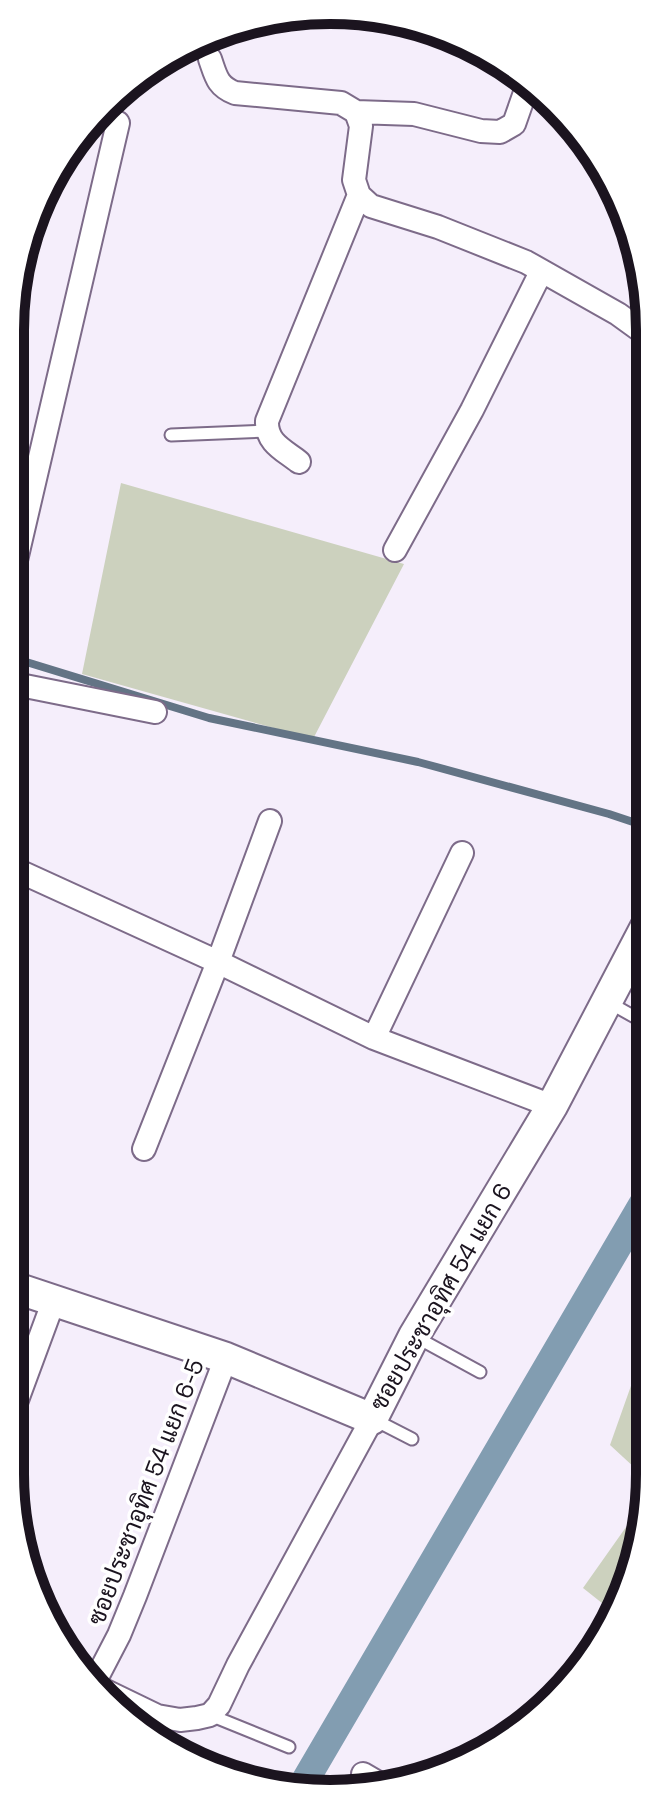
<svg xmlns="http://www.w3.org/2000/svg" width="660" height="1804" viewBox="0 0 660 1804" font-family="'Space Grotesk',Sarabun,sans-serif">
	<rect width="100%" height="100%" fill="#f5eefb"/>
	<!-- green -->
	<path fill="#ccd1be" d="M10,444L35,448L10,559Z
		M121,483L404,564L313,739L82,674Z
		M649,1335L650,1474L649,1481L610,1445Z
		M631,1520L643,1529L639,1557L612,1611L583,1588Z"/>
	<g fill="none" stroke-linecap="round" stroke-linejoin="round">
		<!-- stream -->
		<path stroke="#637485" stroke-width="8" d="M267,20L301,14
			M10,657L209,718L418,762L609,814L648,827"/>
		<!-- canal -->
		<path stroke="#829db1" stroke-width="28" d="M299,1791L649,1193"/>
		<defs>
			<path id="lane" d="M171,435L266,431
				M608,1002L649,1025
				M414,1336L480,1372
				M373,1419L412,1439
				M210,1715L289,1747"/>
			<path id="street" d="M210,59C216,76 217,86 235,93L341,103L356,112L361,126L354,180L359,195L371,206L438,227L526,262L618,314L647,335
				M356,112L414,114L481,131L500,132L514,124L528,84
				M299,462C284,450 266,443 267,421L359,195
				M395,550L472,410L541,272
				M10,586L118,123
				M10,683L155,712
				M10,867L218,962L374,1038L552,1106
				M374,1038L462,853
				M144,1149L218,962L270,821
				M10,1419L54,1300
				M93,1685L157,1716L180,1720L197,1718L210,1715L219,1705L238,1665L372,1419
				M92,1687L119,1635L135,1596L226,1358
				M363,1774L387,1788"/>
			<path id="secondary" d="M10,1286L226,1358L372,1419L414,1336L552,1106L649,921"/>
		</defs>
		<!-- lane casing -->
		<use href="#lane" stroke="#7d6b89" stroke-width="15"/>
		<!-- street casing -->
		<use href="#street" stroke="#7d6b89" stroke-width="26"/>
		<!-- secondary casing -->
		<use href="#secondary" stroke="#7d6b89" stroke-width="34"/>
		<!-- lane -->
		<use href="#lane" stroke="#fff" stroke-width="11"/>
		<!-- street -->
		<use href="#street" stroke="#fff" stroke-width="22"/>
		<!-- secondary -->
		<use href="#secondary" stroke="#fff" stroke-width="30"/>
	</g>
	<g text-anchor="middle" stroke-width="7" stroke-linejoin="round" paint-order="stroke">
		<!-- street labels -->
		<g font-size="24" fill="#1b141f" stroke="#fff">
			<text transform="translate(441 1297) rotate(-60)" y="8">ซอยประชาอุทิศ 54 แยก 6</text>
			<text transform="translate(146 1492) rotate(-69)" y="8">ซอยประชาอุทิศ 54 แยก 6-5</text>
		</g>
	</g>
	<!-- crop -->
	<path d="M0 0H660V1804H0ZM330 24H330A306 306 0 0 1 636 330V1474A306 306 0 0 1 330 1780H330A306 306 0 0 1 24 1474V330A306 306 0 0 1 330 24Z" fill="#fff" fill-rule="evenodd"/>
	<path fill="none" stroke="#1b141f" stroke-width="10" d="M330 24H330A306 306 0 0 1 636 330V1474A306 306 0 0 1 330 1780H330A306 306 0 0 1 24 1474V330A306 306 0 0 1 330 24Z"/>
</svg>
